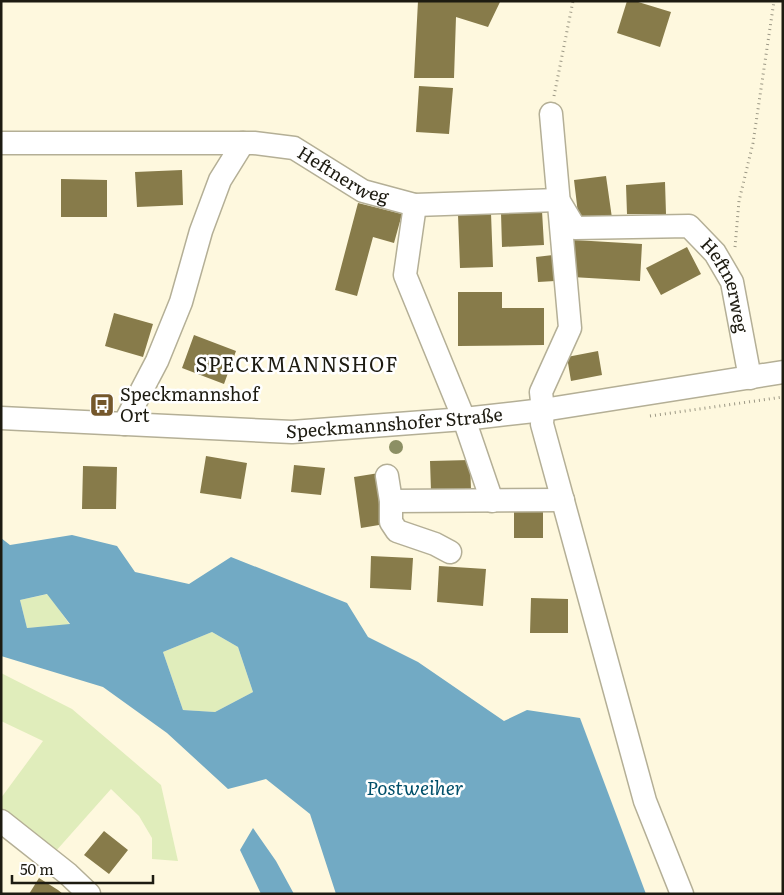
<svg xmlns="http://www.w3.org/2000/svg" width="784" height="895" viewBox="0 0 784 895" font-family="Literata,serif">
	<rect width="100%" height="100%" fill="#fef8de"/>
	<!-- green -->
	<path fill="#e0edbb" d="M48,594L70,625L27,628L20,600Z
		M212,632L238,647L253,692L215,712L183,710L163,652Z
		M1,673L72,709L161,785L178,861L152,859V838L139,816L111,789L55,852L1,811V798L43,741L1,721Z"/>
	<!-- water -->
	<path fill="#72aac4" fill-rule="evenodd" d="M72,535L117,546L135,572L189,584L231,557L347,603L368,637L418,662L504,721L527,710L580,718L646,894H336L310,814L266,779L228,789L167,733L103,687L1,656V538L10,545ZM47,594L70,624L27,628L20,600ZM212,632L238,647L253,692L215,712L183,710L163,652Z
		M253,828L276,861L294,894H261L240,850Z"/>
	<!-- building -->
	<path fill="#877b4a" d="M418,1L500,2L488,27L456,17L454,78H414Z
		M627,1H635L671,12L660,47L617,33Z
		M419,86L453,88L449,134L416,132Z
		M182,170L183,205L137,207L135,172Z
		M606,176L612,218L579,222L574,180Z
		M61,179L107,180V217H61Z
		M665,182L666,214H627L626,185Z
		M358,203L402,214L394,243L373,237L357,296L335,290Z
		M542,211L544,245L502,247L501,213Z
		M491,213L493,267L460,268L458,215Z
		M574,240L642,244L640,281L572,277Z
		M687,247L701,274L661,295L646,268Z
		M553,255L555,281L538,282L536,257Z
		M458,292H502V308H544V345L458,346Z
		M114,313L153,324L143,357L105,346Z
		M194,335L236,351L224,384L182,368Z
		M598,351L602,375L571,381L567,357Z
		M206,456L247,463L241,499L200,493Z
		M470,460L471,490L431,491L430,461Z
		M294,465L325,468L321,495L291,492Z
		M83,466L117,467L116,509H82Z
		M379,473L385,524L361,528L354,477Z
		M514,511H543V538H514Z
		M371,556L413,558L411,590L370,588Z
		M439,566L486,569L483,606L437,602Z
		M531,598L568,599V633H530Z
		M104,831L128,850L109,874L84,855Z
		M39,878L58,890L63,894H29Z"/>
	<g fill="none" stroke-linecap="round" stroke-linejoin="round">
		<defs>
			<g id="minor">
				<path d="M551,114L570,328L541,392L543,410L542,424L645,801L682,894"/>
				<path id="s1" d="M1,143H254L294,148L363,191L415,205L558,200"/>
				<path id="s2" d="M560,203L575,228L689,226L715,253L732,282L750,378"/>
				<path d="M415,205L405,275L464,419L492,501"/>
				<path id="s3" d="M1,418L292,432L464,419L543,410L783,372"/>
				<path d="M124,424L157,361L181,302L201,231L220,180L243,143"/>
				<path d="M387,476L391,501V522L397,531L435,544L450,552"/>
				<path d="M391,501L563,500"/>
				<path d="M1,821L68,874L89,894"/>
			</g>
		</defs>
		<!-- minor casing -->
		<use href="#minor" stroke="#b4af96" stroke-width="25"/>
		<!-- path -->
		<path stroke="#9c9885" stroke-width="3" stroke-dasharray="1 4" stroke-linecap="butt" d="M554,96L573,1
			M735,247L739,201L753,143L774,1
			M650,416L783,397"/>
		<!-- minor -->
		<use href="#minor" stroke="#fff" stroke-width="22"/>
	</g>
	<!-- trees -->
	<circle fill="#8c8f64" cx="396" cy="447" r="7"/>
	<!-- icons -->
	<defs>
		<symbol id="bus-square" viewBox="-11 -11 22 22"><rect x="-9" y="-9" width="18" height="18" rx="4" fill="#74572b" stroke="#fff"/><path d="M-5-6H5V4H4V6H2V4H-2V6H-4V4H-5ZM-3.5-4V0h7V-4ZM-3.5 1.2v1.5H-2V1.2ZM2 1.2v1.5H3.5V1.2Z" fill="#fff"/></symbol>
	</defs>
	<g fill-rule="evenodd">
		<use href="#bus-square" x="88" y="391" width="28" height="28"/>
	</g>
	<g text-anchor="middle" stroke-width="5" stroke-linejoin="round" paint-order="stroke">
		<!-- street labels -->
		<g font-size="18" fill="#1d1b11" stroke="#fff">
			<text dy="6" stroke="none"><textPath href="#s1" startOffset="350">Heftnerweg</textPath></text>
			<text dy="6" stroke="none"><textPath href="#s2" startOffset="215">Heftnerweg</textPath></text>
			<text dy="6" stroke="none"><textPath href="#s3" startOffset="394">Speckmannshofer Straße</textPath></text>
		</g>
		<!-- poi labels -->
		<g font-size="18" fill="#1d1b11" stroke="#fff" text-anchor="start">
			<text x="120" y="401">Speckmannshof<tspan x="120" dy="21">Ort</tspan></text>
		</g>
		<!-- water labels -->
		<g font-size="19" font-style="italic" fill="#004f6a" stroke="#fff">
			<text x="415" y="795">Postweiher</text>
		</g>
		<!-- quarter labels -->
		<g font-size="20" letter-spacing="1" fill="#1d1b11" stroke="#fff">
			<text x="297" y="372">SPECKMANNSHOF</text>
		</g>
	</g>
	<!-- border -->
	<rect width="784" height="895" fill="none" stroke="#1d1b11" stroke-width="5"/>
	<!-- scale -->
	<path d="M12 875v8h141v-8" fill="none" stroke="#1d1b11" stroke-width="2.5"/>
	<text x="20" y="875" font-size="15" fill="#1d1b11" stroke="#ffffff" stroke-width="4" paint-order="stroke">50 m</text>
</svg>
